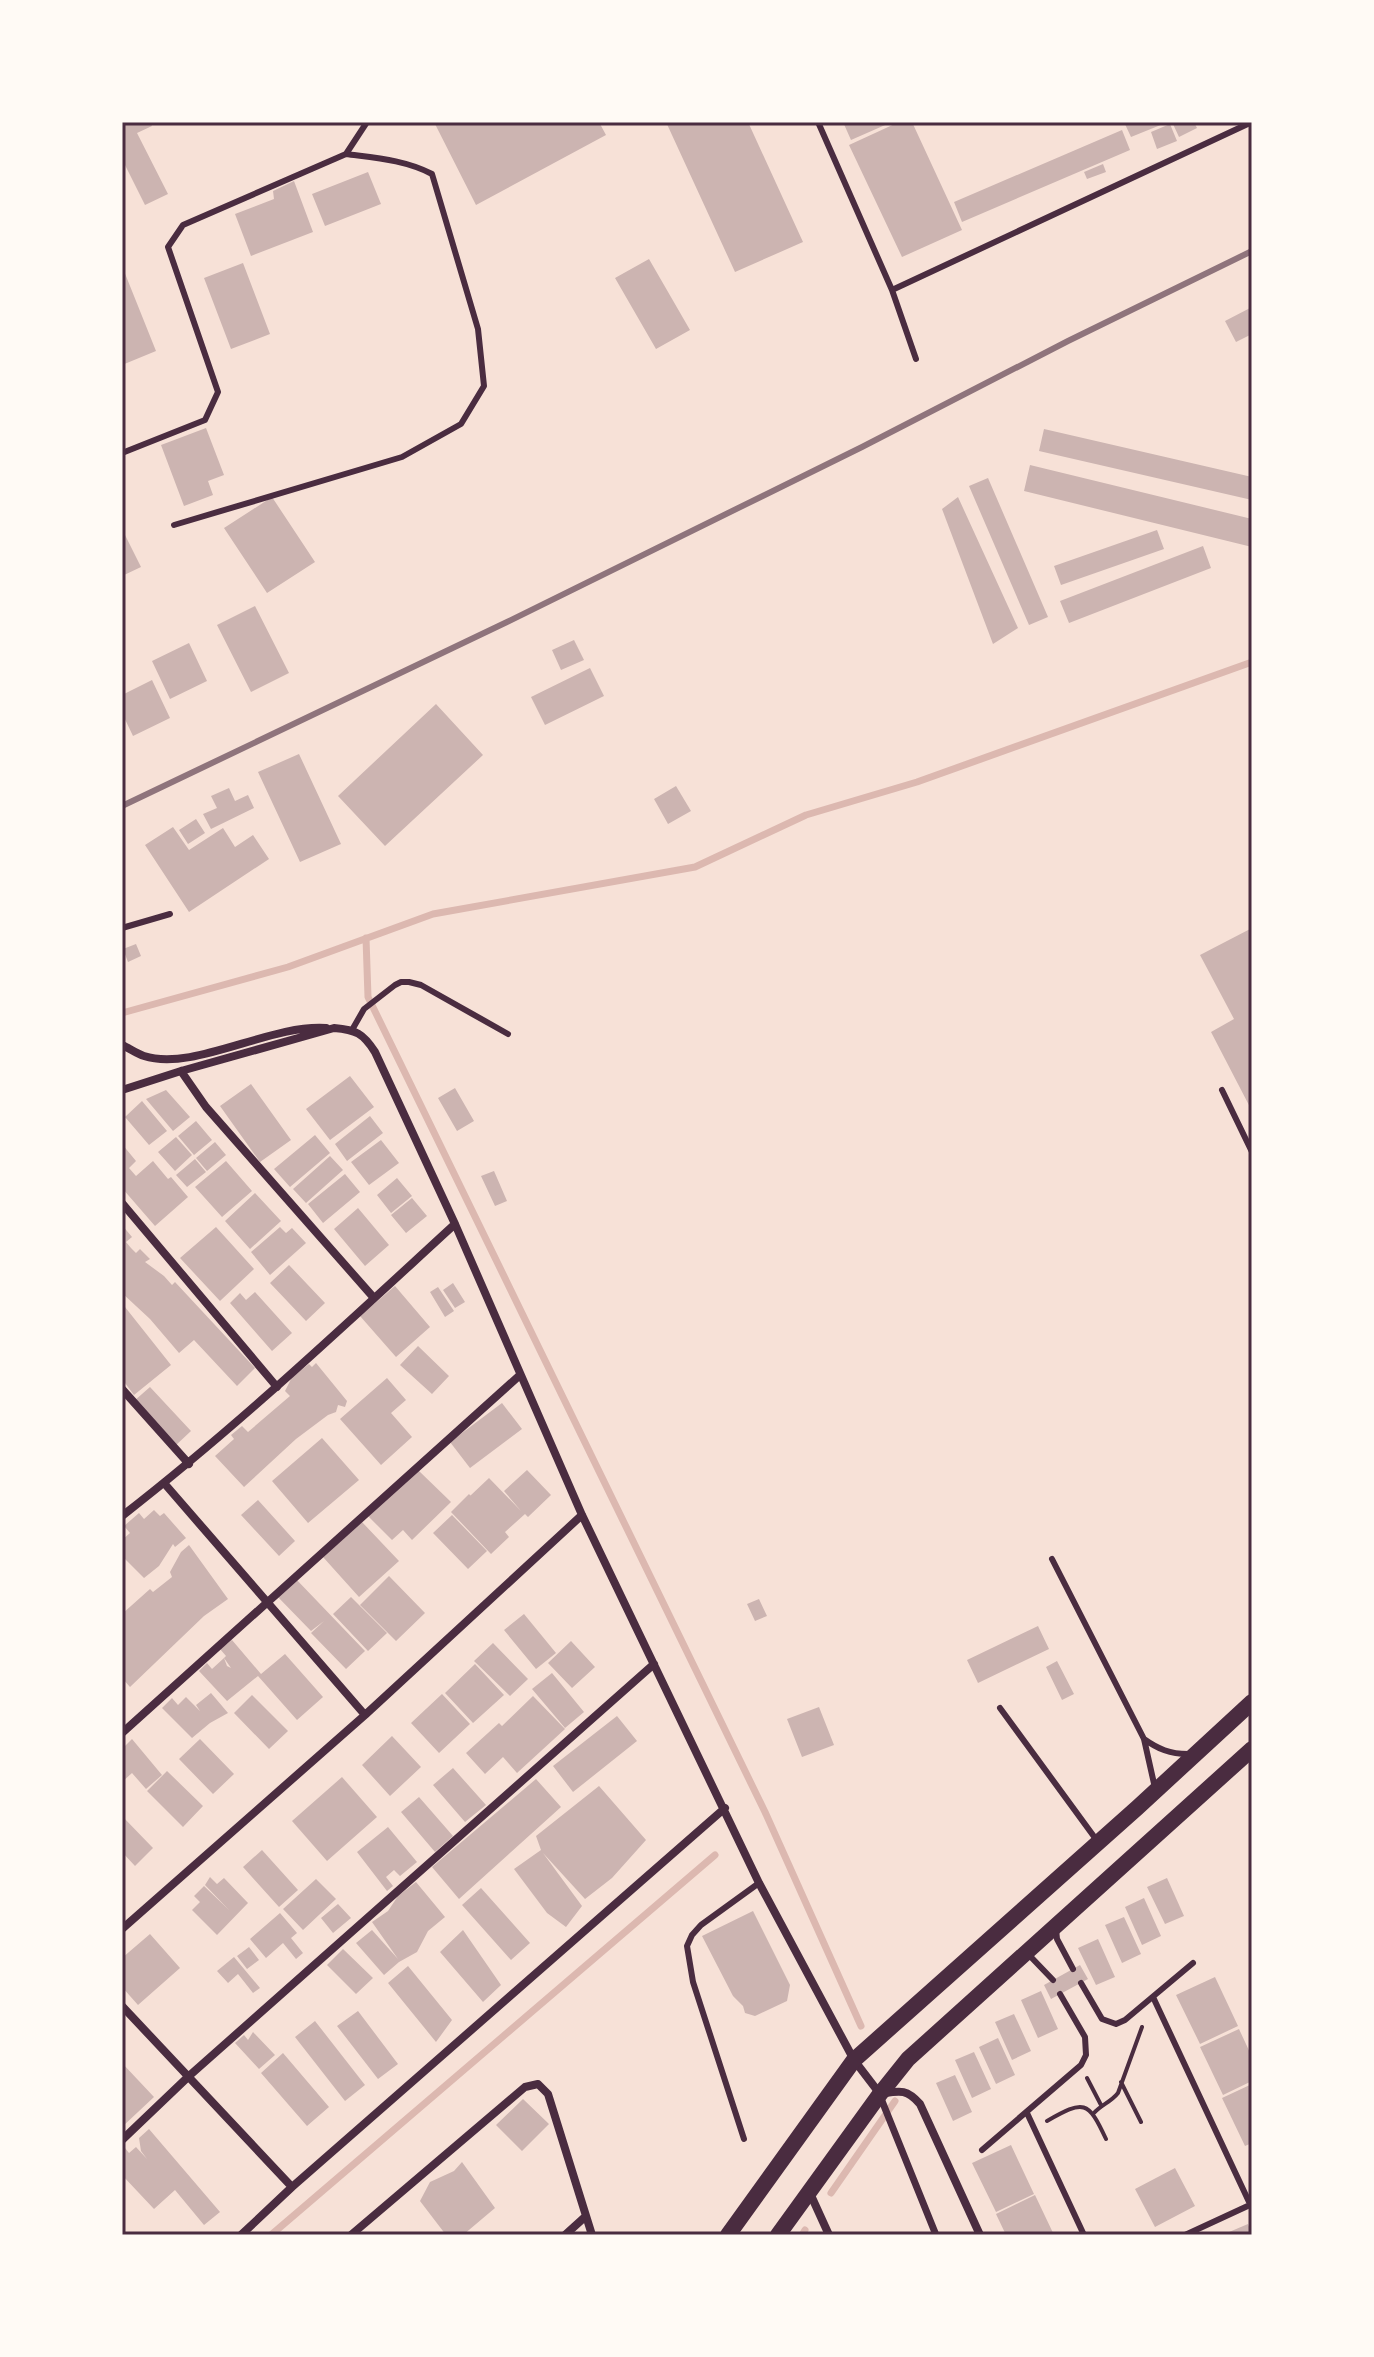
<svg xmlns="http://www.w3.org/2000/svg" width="1374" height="2357" viewBox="0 0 1374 2357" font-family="Raleway,sans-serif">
	<rect width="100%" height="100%" fill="#f7e1d7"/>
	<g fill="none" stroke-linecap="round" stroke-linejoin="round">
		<!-- stream -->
		<path stroke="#dcb8b0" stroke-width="7" d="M366,938L368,997L765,1812L861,2026
			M122,1013L288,967L433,914L695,867L806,815L917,782L1252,662
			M831,2193L895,2101
			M271,2235L715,1855
			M802,2235L805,2230"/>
	</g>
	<!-- building -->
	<path fill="#ccb4b1" d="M122,122H150L152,126L137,133L168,194L145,205L122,159Z
		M434,122H599L606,135L476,205Z
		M666,122H748L803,242L735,272Z
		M843,122H892L851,140Z
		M899,122H912L962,230L902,257L849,145Z
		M1124,122H1168L1131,137Z
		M1178,122H1194L1197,128L1179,137L1173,124Z
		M1170,124L1177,141L1157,149L1151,132Z
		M1122,130L1130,150L962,222L954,202Z
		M1103,164L1106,172L1087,179L1084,172Z
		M368,172L381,204L325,226L312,194Z
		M294,181L313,232L251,256L235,214L274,199L273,191Z
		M649,259L690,330L656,349L615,278Z
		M243,263L270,334L231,349L204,278Z
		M122,266L156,351L122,365Z
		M1252,307V334L1236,342L1225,321Z
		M206,428L224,475L208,481L213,495L184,506L161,445Z
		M1044,429L1252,477V500L1039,451Z
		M1030,465L1252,519V547L1024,491Z
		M988,478L1048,617L1029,625L969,486Z
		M272,497L315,562L267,593L224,528Z
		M958,497L1018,628L993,644L942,509Z
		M122,529L141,567L122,576Z
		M1157,530L1164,549L1061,585L1054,566Z
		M1203,546L1211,568L1069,623L1060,601Z
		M255,606L289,673L251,692L217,625Z
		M574,640L584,660L561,670L552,650Z
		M189,643L207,681L170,699L152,661Z
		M590,668L604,696L545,725L531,697Z
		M152,680L170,718L133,736L122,713V695Z
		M436,704L483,755L385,846L338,796Z
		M299,754L341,844L300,862L258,772Z
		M676,786L691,811L668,824L654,799Z
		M229,788L235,801L248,795L254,808L211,829L203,814L217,808L211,796Z
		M196,819L205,833L188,844L179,830Z
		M173,827L189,850L223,828L235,847L253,835L269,859L189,912L145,845Z
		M1252,928V1111L1211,1032L1234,1019L1200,955Z
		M136,944L141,956L128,962L123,949Z
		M350,1076L374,1107L330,1140L306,1109Z
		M251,1084L291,1140L260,1162L220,1106Z
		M455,1088L474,1121L457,1131L438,1098Z
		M166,1090L190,1117L173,1131L146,1099Z
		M142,1101L167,1131L149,1145L125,1117Z
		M370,1116L383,1133L347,1161L335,1144Z
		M196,1121L212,1140L194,1155L178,1136Z
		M315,1135L330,1153L290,1187L274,1169Z
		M176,1137L192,1155L175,1171L158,1152Z
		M381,1140L399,1163L369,1185L351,1162Z
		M215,1142L226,1155L207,1171L196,1158Z
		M122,1144L136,1161L129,1168L136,1176L153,1161L168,1179L171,1177L188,1197L155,1226L122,1188Z
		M330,1156L343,1170L306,1203L293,1189Z
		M195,1159L206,1172L187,1187L176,1175Z
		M226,1161L252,1191L222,1217L195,1187Z
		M494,1171L507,1201L495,1206L481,1176Z
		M345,1174L360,1192L323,1223L308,1204Z
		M397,1178L412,1196L391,1213L377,1195Z
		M255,1193L281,1221L250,1249L225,1221Z
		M412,1198L427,1216L406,1233L391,1215Z
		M358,1208L389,1245L365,1266L334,1229Z
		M122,1225L132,1237L126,1242L131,1248L136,1253L140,1249L150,1259L145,1262L164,1276L172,1285L175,1282L255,1368L237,1386L194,1340L179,1353L150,1319L122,1293Z
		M216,1227L254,1269L220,1301L180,1258Z
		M280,1227L286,1233L292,1228L306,1243L270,1275L251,1252Z
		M289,1265L325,1303L306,1321L270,1283Z
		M453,1283L465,1302L455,1308L443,1290Z
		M395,1286L430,1327L396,1357L360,1316Z
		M438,1287L454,1311L445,1317L430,1292Z
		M255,1292L292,1333L272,1351L230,1303L240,1293L246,1300Z
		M125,1307L171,1365L134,1395L122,1379V1310Z
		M418,1346L449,1376L432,1394L400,1365Z
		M316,1363L347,1401L345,1407L338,1405L336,1412L328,1415L296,1439L244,1487L215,1456L234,1439L231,1435L242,1426L248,1432L290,1396L285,1391L292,1377L309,1364L312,1367Z
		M387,1378L406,1400L391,1413L412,1437L381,1465L340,1419Z
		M150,1387L191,1431L175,1446L134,1401Z
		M502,1403L522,1429L470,1468L450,1442Z
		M322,1438L359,1480L308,1523L272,1481Z
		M418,1470L451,1502L412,1540L403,1530L392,1540L367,1515Z
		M527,1470L551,1495L528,1517L525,1514L505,1532L509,1537L491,1554L451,1512L469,1494L481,1508L470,1496L489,1478L521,1511L504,1491Z
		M258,1500L295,1541L279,1556L241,1515Z
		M154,1510L160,1516L164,1513L186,1538L175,1547L173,1544L159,1566L144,1578L122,1556V1540L130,1533L124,1526L139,1513L144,1519Z
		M452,1515L487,1551L468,1569L433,1533Z
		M362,1522L399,1561L359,1597L323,1557Z
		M189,1545L228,1599L204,1616L130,1687L122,1678V1628L125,1624L122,1622V1614L150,1589L153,1592L172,1577L170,1572L181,1552Z
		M389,1576L425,1613L396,1641L360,1605Z
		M294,1577L365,1651L346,1669L311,1633L324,1621L311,1631L276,1595Z
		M351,1597L387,1633L368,1651L333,1614Z
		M759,1599L767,1616L755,1621L747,1604Z
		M524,1614L556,1653L536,1669L504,1630Z
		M1038,1626L1049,1649L978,1683L967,1660Z
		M232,1640L261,1674L285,1654L323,1697L297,1720L258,1676L227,1701L199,1671L207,1663L212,1669L224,1658L227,1666L231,1668L224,1658L226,1656L220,1649Z
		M571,1641L595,1667L572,1688L548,1663Z
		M493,1643L528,1679L510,1696L474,1661Z
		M1057,1661L1074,1694L1062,1700L1046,1667Z
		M475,1664L504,1695L473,1723L445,1693Z
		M552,1673L584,1712L565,1728L532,1689Z
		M211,1693L228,1713L210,1723L192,1738L162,1708L172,1698L178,1705L186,1697L200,1711L196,1705Z
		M442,1694L470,1724L439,1753L411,1723Z
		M252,1695L288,1731L269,1749L234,1713Z
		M533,1696L565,1729L517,1773L503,1757L485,1774L466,1753L499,1723L502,1726Z
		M819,1707L834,1745L802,1757L787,1719Z
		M617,1716L637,1741L573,1792L553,1766Z
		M392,1736L421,1767L390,1796L362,1765Z
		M132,1739L162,1775L146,1789L132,1773L122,1782V1752L124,1747Z
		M200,1739L234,1774L213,1794L179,1759Z
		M453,1768L486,1805L465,1822L433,1785Z
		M167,1771L203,1806L183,1827L147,1791Z
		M342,1777L377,1817L327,1861L292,1821Z
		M536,1779L561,1807L459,1899L432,1867Z
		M599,1786L646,1840L612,1878L585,1899L543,1853L582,1906L566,1927L547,1913L514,1869L541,1850L536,1836Z
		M419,1797L453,1836L435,1852L401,1812Z
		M122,1816L153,1848L135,1866L122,1852Z
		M388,1827L417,1862L400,1876L394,1870L386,1877L393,1886L387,1891L357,1852Z
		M262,1850L298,1890L279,1907L243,1867Z
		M210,1877L217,1884L224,1878L248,1903L217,1935L192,1910L200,1902L194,1896L204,1886L229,1910L205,1885Z
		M1167,1878L1184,1916L1165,1924L1147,1887Z
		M316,1879L336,1899L303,1930L283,1909Z
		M416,1882L445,1917L428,1931L417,1952L399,1962L384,1975L356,1943L372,1930L398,1959L372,1922L388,1911L398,1896Z
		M481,1888L530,1943L511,1960L462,1905Z
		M1144,1898L1161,1936L1142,1945L1125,1907Z
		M338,1904L351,1918L333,1933L321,1918Z
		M753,1911L790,1985L787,2001L755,2016L745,2013L743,2006L733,1996L702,1936Z
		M280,1913L297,1933L291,1938L303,1953L296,1959L283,1943L266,1958L250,1939Z
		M1124,1917L1141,1954L1122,1963L1105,1925Z
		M463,1930L501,1985L483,2002L440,1952Z
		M150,1934L180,1968L138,2005L122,1987V1958Z
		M1098,1939L1115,1977L1096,1985L1078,1948Z
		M249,1947L259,1960L247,1969L237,1956Z
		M343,1949L373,1978L356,1994L327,1965Z
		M234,1957L260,1988L253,1993L238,1974L228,1983L217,1971Z
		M1080,1965L1088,1979L1051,1999L1044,1985Z
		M408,1966L452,2020L436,2042L388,1983Z
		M1215,1977L1238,2026L1200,2044L1176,1995Z
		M1041,1991L1058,2029L1038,2038L1021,2000Z
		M358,2011L398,2064L378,2079L337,2026Z
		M1014,2014L1031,2051L1012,2060L995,2022Z
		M315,2021L365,2085L345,2101L295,2037Z
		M1239,2029L1252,2057V2081L1223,2095L1200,2047Z
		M253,2032L275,2055L259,2069L235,2043L244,2035L248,2040Z
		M998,2038L1015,2075L996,2084L979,2047Z
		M974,2052L991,2089L972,2098L955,2060Z
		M283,2053L329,2107L307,2126L261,2073Z
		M122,2063L154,2097L122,2127Z
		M955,2075L972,2112L953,2121L936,2083Z
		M1252,2084V2143L1245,2146L1222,2098Z
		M523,2099L549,2124L522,2151L496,2125Z
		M149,2129L220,2212L204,2225L175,2190L154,2209L122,2175V2151L125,2148L129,2153L136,2147L147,2159L141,2151L139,2138Z
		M1011,2145L1034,2194L996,2212L972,2163Z
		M462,2162L495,2208L463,2235H446L420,2201L430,2182L454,2171Z
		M1175,2168L1195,2206L1155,2227L1135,2189Z
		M1035,2195L1054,2235H1006L996,2214Z
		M1248,2224L1252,2235H1222Z"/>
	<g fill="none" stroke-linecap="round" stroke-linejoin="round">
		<!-- path -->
		<path stroke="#4a2c40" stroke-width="4" d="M1087,2078L1101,2105
			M1121,2082L1141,2122
			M1094,2113C1101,2105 1111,2102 1118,2093L1142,2027
			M1047,2121C1084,2100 1088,2100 1106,2139"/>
		<!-- service -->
		<path stroke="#4a2c40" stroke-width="6" d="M818,122L892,290L916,359
			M892,290L1252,122
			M122,453L205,420L218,392L168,247L183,225L346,154L367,122
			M174,525L402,457L461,424L484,386L478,329L432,174C405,160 376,158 346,154
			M122,928L170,914
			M352,1030L364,1009L395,985L401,982H409L421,985L508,1034
			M1222,1090L1252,1152
			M1052,1559L1144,1739L1155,1788
			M1000,1708L1098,1842
			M1144,1739C1158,1749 1170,1754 1188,1754
			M1056,1929L1057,1939L1073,1969
			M1029,1955L1053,1980
			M1081,1983L1102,2019L1116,2024L1125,2020L1193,1963
			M1153,1997L1250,2204
			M1027,2113L1084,2235
			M744,2139L693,1982L687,1946L692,1935L701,1925L759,1883
			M982,2150L1081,2065L1086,2055L1085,2037L1060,1994
			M1185,2235L1252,2204"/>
		<!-- pedestrian -->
		<path stroke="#4a2c40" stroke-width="7" d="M880,2096L936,2235"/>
		<!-- minor -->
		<path stroke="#4a2c40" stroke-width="8" d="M122,1045C129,1048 137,1054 144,1056C193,1072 270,1024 326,1028
			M181,1071L206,1107L374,1298
			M122,1090L181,1071L334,1028C356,1030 363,1033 375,1052L455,1224L582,1515L759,1883L854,2060L880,2094C899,2091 906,2088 920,2104L980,2235
			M122,1203L277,1387
			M122,1389L189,1464
			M164,1483L365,1715
			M122,1516C239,1425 346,1324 455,1224
			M122,1733L520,1375
			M122,1929L365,1715L582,1515
			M122,2006L292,2187
			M122,2140L189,2076L654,1664
			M809,2191L829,2235
			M241,2235L292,2187L725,1808
			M351,2235L525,2087L538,2084L548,2094L592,2235
			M565,2235L586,2216"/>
		<!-- secondary -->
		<path stroke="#4a2c40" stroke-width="16" d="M728,2235L854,2060L1137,1808L1252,1702
			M778,2235L880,2094L908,2059L1252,1749"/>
		<!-- rail -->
		<path stroke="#8f747c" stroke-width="6" d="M122,806L507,622L862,447L1068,341L1252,251"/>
	</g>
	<!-- border -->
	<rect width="1374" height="2357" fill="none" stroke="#fffaf5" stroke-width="248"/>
	<rect x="124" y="124" width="1126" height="2109" fill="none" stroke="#4a2c40" stroke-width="3"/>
</svg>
